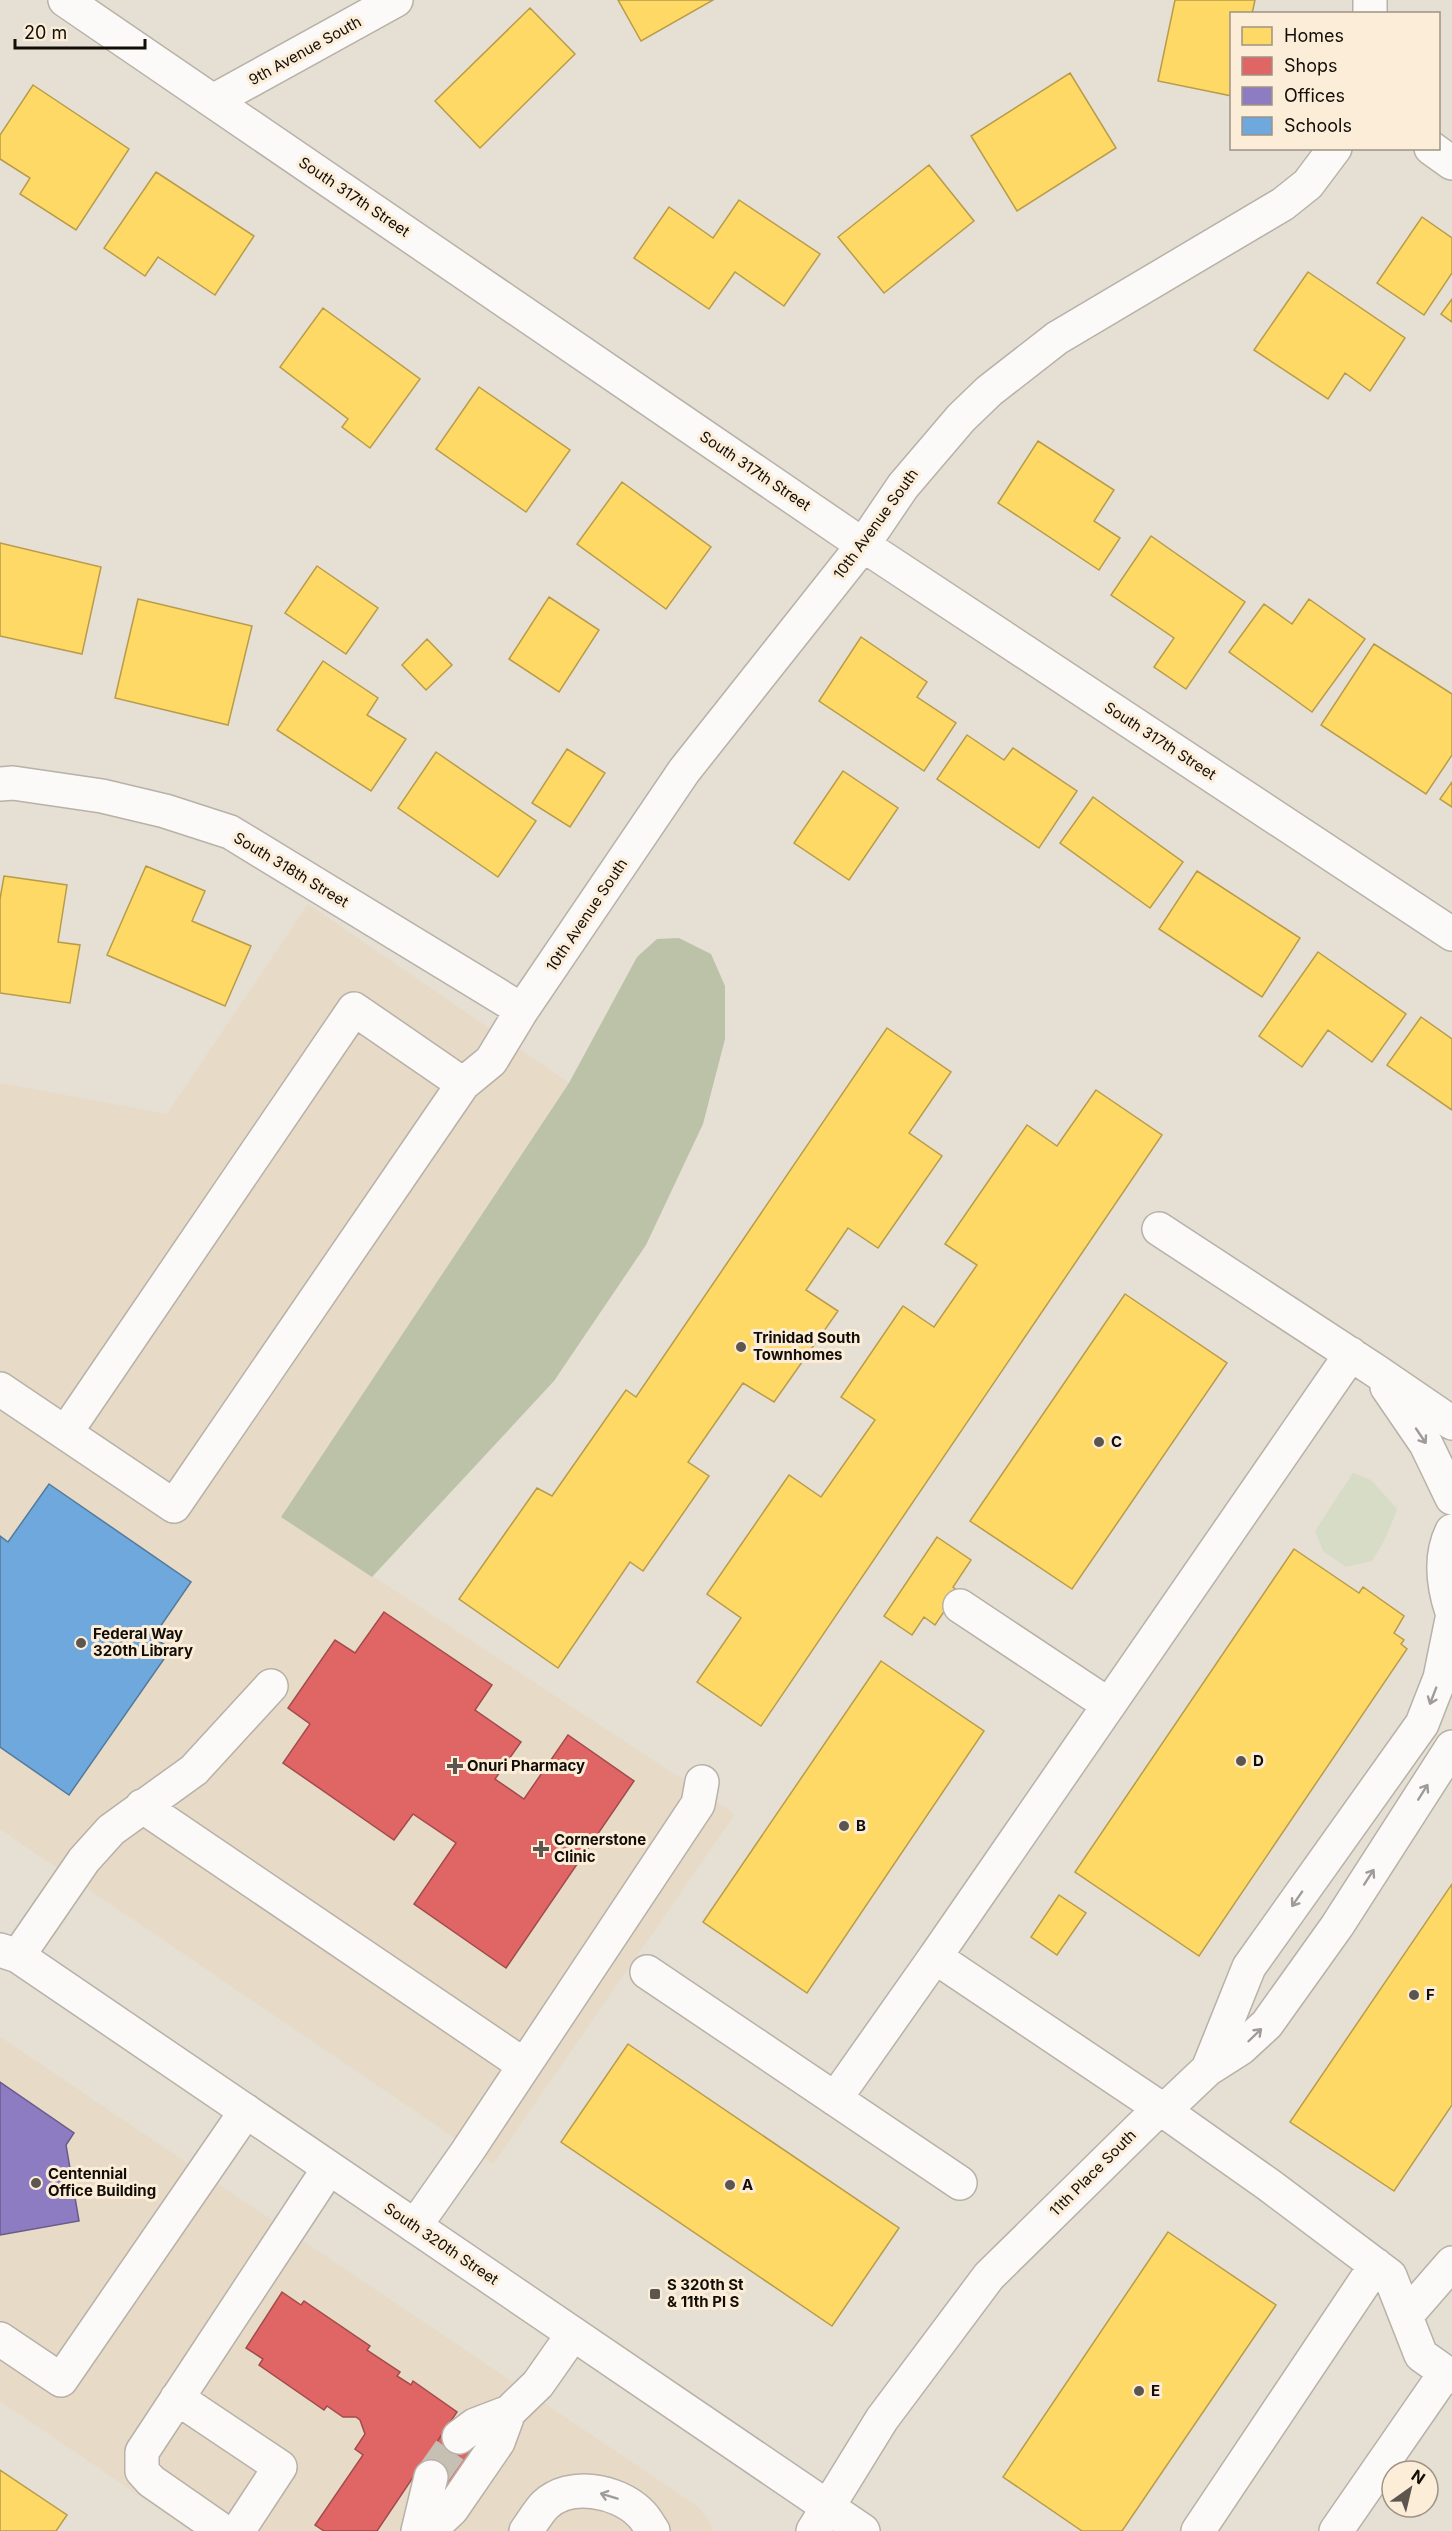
<svg xmlns="http://www.w3.org/2000/svg" width="1452" height="2531" viewBox="0 0 1452 2531" font-family="Inter,sans-serif">
	<rect width="100%" height="100%" fill="#e6dfd3"/>
	<!-- built -->
	<path fill="#e7dac6" d="M308,904L569,1083L281,1516L735,1814L493,2164L0,1829V1083L167,1114Z
		M0,2037L697,2506L710,2522L713,2531H191L0,2401Z"/>
	<!-- green -->
	<path fill="#d7dcc6" d="M1353,1473L1371,1480L1397,1509C1390,1528 1383,1545 1372,1561L1346,1567L1323,1551L1315,1531Z"/>
	<!-- forest -->
	<path fill="#bbc2a8" d="M679,938L711,954L725,986V1039L703,1124L646,1245L554,1381L372,1577L281,1517L569,1083L637,957L657,939Z"/>
	<!-- homes -->
	<path fill="#ffd966" stroke="#b89c4a" stroke-width="1.5" d="M618,0H713L641,41Z
		M1175,0H1255L1252,14H1232V96L1158,81Z
		M530,8L575,54L480,148L435,101Z
		M1070,73L1116,148L1017,211L971,136Z
		M33,85L129,149L76,230L20,194L30,178L0,159V135Z
		M929,165L974,221L884,293L838,237Z
		M156,172L254,236L215,295L158,257L145,276L104,248Z
		M739,200L820,254L784,306L735,272L709,309L634,258L669,207L713,238Z
		M1422,217L1452,238V273L1424,315L1377,283Z
		M1308,272L1405,338L1370,391L1345,373L1328,399L1254,350Z
		M1452,299V322L1441,314Z
		M323,308L420,379L370,448L342,427L348,419L280,367Z
		M479,387L570,450L526,512L436,449Z
		M1038,441L1114,490L1094,521L1120,538L1099,570L998,503Z
		M622,482L711,547L666,609L577,544Z
		M1151,536L1245,602L1186,689L1154,667L1174,638L1111,595Z
		M0,543L101,567L82,654L0,636Z
		M317,566L378,608L346,654L285,613Z
		M549,597L599,630L559,692L509,659Z
		M138,599L252,626L228,725L115,698Z
		M1309,599L1365,639L1312,712L1229,652L1264,604L1292,624Z
		M861,637L927,682L917,697L956,723L924,771L819,701Z
		M427,639L452,665L426,690L402,665Z
		M1374,644L1452,694V755L1426,794L1321,725Z
		M323,661L378,698L367,715L406,739L371,791L277,730Z
		M967,735L1004,760L1013,748L1077,791L1039,848L937,779Z
		M567,749L605,773L570,827L532,803Z
		M436,752L536,821L498,877L398,808Z
		M843,771L898,808L849,880L794,843Z
		M1452,782V807L1440,799Z
		M1093,797L1183,862L1150,908L1060,843Z
		M146,866L205,891L192,921L251,946L225,1006L107,955Z
		M1197,871L1300,938L1262,997L1159,929Z
		M4,876L67,885L58,942L80,945L70,1003L0,993V899Z
		M1318,952L1406,1014L1372,1062L1328,1030L1302,1067L1259,1036Z
		M1421,1017L1452,1039V1110L1387,1065Z
		M887,1028L951,1072L909,1133L942,1156L878,1248L848,1228L806,1290L838,1311L774,1402L743,1383L688,1462L709,1476L643,1571L630,1562L558,1668L459,1599L537,1488L552,1496L626,1390L636,1397Z
		M1096,1090L1162,1135L761,1726L697,1682L741,1618L707,1594L789,1475L821,1497L875,1420L841,1397L903,1306L934,1327L977,1265L945,1244L1027,1125L1057,1146Z
		M1125,1294L1227,1363L1072,1589L970,1521Z
		M937,1537L971,1560L953,1587L958,1591L935,1625L924,1617L912,1635L884,1616Z
		M1294,1549L1359,1593L1363,1587L1404,1616L1394,1633L1404,1640L1401,1644L1407,1649L1199,1956L1075,1872Z
		M881,1661L984,1731L807,1993L703,1922Z
		M1452,1884V2105L1394,2191L1290,2122Z
		M1059,1895L1086,1913L1057,1955L1031,1937Z
		M628,2044L899,2228L832,2326L561,2142Z
		M1168,2232L1276,2305L1122,2531H1082L1003,2477Z
		M0,2470L67,2515L56,2531H0Z"/>
	<!-- shops -->
	<path fill="#e06666" stroke="#a24b4a" stroke-width="1.5" d="M384,1612L492,1685L475,1710L521,1742L495,1779L524,1799L568,1735L634,1781L506,1968L414,1904L456,1843L413,1814L394,1840L283,1763L310,1724L288,1708L335,1640L355,1653Z
		M282,2292L301,2305L304,2301L370,2346L367,2350L400,2372L397,2376L411,2385L413,2381L457,2412L377,2531H324L315,2525L363,2455L355,2449L365,2434L360,2420L356,2417H343L327,2406L324,2410L259,2365L263,2359L246,2348Z
		M446,2428L475,2448L448,2488L419,2469Z"/>
	<!-- offices -->
	<path fill="#8e7cc3" stroke="#695b8b" stroke-width="1.5" d="M0,2082L74,2133L66,2145L79,2221L0,2235Z"/>
	<!-- schools -->
	<path fill="#6fa8dc" stroke="#537a9c" stroke-width="1.5" d="M49,1484L191,1582L153,1637L171,1649L69,1795L0,1747V1536L8,1542Z"/>
	<g fill="none" stroke-linecap="round" stroke-linejoin="round">
		<!-- minor-tunnel -->
		<path stroke="#c6c0b4" stroke-width="33" stroke-dasharray="33 16" stroke-linecap="butt" d="M431,2477L459,2437"/>
		<defs>
			<path id="minor" d="M65,0L863,545L1452,934
				M1370,14V0
				M213,101L396,0
				M1431,148L1452,163
				M0,784L13,783L102,796L165,811L230,832L522,1010
				M463,1084L491,1061L522,1010L684,771L863,545L903,486L961,418L989,391L1057,338L1283,204L1308,184L1335,148
				M1159,1229L1376,1371L1452,1423
				M1351,1354L935,1957L1160,2108L1269,2185L1390,2276L1421,2355L1452,2377
				M1387,1387L1426,1444L1452,1498
				M0,1389L174,1506L463,1084L354,1009L66,1432
				M1452,1531C1439,1557 1443,1585 1452,1612
				M960,1606L1109,1705
				M142,1806L524,2065
				M18,1956L84,1860L111,1830L194,1770L271,1686
				M647,1972L960,2183
				M1208,2069L1249,1967L1422,1724L1440,1678L1452,1619
				M835,2099L935,1957
				M415,2226L467,2152L698,1804L702,1782
				M1406,2316L1452,2263
				M0,2339L61,2380L246,2111
				M177,2398L280,2467L238,2531
				M459,2437L475,2425L509,2412
				M223,2531L151,2481L142,2471V2452L329,2168
				M418,2531L431,2477
				M429,2531L452,2509L498,2442L509,2412L538,2384L573,2334
				M526,2531C532,2523 538,2512 545,2505C570,2481 617,2491 639,2512C645,2517 649,2525 653,2531
				M813,2531L882,2419L989,2276L1160,2108L1170,2105L1208,2069L1241,2048L1267,2024L1337,1926L1452,1747
				M1198,2531L1376,2265
				M1336,2531L1446,2372"/>
			<path id="major" d="M0,1950L18,1956L863,2531"/>
		</defs>
		<!-- minor casing -->
		<use href="#minor" stroke="#b7b1a8" stroke-width="36"/>
		<!-- major casing -->
		<use href="#major" stroke="#b7b1a8" stroke-width="36"/>
		<!-- minor -->
		<use href="#minor" stroke="#fbfaf8" stroke-width="33"/>
		<!-- major -->
		<use href="#major" stroke="#fbfaf8" stroke-width="33"/>
	</g>
	<!-- one-way arrows -->
	<defs><path id="oneway-shaft" d="M-6 0H5M1.5-3L5.5 0L1.5 3" fill="none" stroke-width="1.6" stroke-linecap="round" stroke-linejoin="round" transform="scale(1.5)"/></defs>
	<g stroke="#9e9b98">
		<use href="#oneway-shaft" transform="translate(1421 1436) rotate(56)"/>
		<use href="#oneway-shaft" transform="translate(1433 1696) rotate(111)"/>
		<use href="#oneway-shaft" transform="translate(1423 1792) rotate(-58)"/>
		<use href="#oneway-shaft" transform="translate(1369 1877) rotate(-57)"/>
		<use href="#oneway-shaft" transform="translate(1297 1899) rotate(125)"/>
		<use href="#oneway-shaft" transform="translate(1255 2035) rotate(-44)"/>
		<use href="#oneway-shaft" transform="translate(609 2496) rotate(-163)"/>
	</g>
	<!-- markers -->
	<g fill="#5c564e" stroke="#fbedd8" stroke-width="2">
		<circle cx="741" cy="1347" r="6"/>
		<circle cx="1099" cy="1442" r="6"/>
		<circle cx="81" cy="1643" r="6"/>
		<circle cx="1241" cy="1761" r="6"/>
		<path d="M452 1757h6v6h6v6h-6v6h-6v-6h-6v-6h6z"/>
		<circle cx="844" cy="1826" r="6"/>
		<path d="M538 1840h6v6h6v6h-6v6h-6v-6h-6v-6h6z"/>
		<circle cx="1414" cy="1995" r="6"/>
		<circle cx="36" cy="2183" r="6"/>
		<circle cx="730" cy="2185" r="6"/>
		<rect x="649" y="2288" width="12" height="12" rx="3"/>
		<circle cx="1139" cy="2391" r="6"/>
	</g>
	<g text-anchor="middle" stroke-width="6" stroke-linejoin="round" paint-order="stroke">
		<!-- street labels -->
		<g font-size="15" fill="#120d07" stroke="#fbedd8">
			<text transform="translate(305 51) rotate(-29)" y="5">9th Avenue South</text>
			<text transform="translate(354 197) rotate(34)" y="5">South 317th Street</text>
			<text transform="translate(755 471) rotate(34)" y="5">South 317th Street</text>
			<text transform="translate(876 524) rotate(-54)" y="5">10th Avenue South</text>
			<text transform="translate(1160 741) rotate(33)" y="5">South 317th Street</text>
			<text transform="translate(291 870) rotate(31)" y="5">South 318th Street</text>
			<text transform="translate(587 915) rotate(-56)" y="5">10th Avenue South</text>
			<text transform="translate(1093 2173) rotate(-45)" y="5">11th Place South</text>
			<text transform="translate(441 2244) rotate(34)" y="5">South 320th Street</text>
		</g>
		<!-- poi labels -->
		<g font-size="15" font-weight="bold" fill="#120d07" stroke="#fbedd8" text-anchor="start">
			<text x="753" y="1343">Trinidad South<tspan x="753" dy="17">Townhomes</tspan></text>
			<text x="1111" y="1447">C</text>
			<text x="93" y="1639">Federal Way<tspan x="93" dy="17">320th Library</tspan></text>
			<text x="1253" y="1766">D</text>
			<text x="467" y="1771">Onuri Pharmacy</text>
			<text x="856" y="1831">B</text>
			<text x="554" y="1845">Cornerstone<tspan x="554" dy="17">Clinic</tspan></text>
			<text x="1426" y="2000">F</text>
			<text x="48" y="2179">Centennial<tspan x="48" dy="17">Office Building</tspan></text>
			<text x="742" y="2190">A</text>
			<text x="667" y="2290">S 320th St<tspan x="667" dy="17">&amp; 11th Pl S</tspan></text>
			<text x="1151" y="2396">E</text>
		</g>
	</g>
	<!-- legend -->
	<rect x="1230" y="12" width="210" height="138" fill="#fbedd8" stroke="#9e9384" stroke-width="1.5"/>
	<rect x="1242" y="27" width="30" height="18" fill="#ffd966" stroke="#9e9384" stroke-width="1.5"/>
	<text x="1284" y="42" font-size="18" fill="#120d07">Homes</text>
	<rect x="1242" y="57" width="30" height="18" fill="#e06666" stroke="#9e9384" stroke-width="1.5"/>
	<text x="1284" y="72" font-size="18" fill="#120d07">Shops</text>
	<rect x="1242" y="87" width="30" height="18" fill="#8e7cc3" stroke="#9e9384" stroke-width="1.5"/>
	<text x="1284" y="102" font-size="18" fill="#120d07">Offices</text>
	<rect x="1242" y="117" width="30" height="18" fill="#6fa8dc" stroke="#9e9384" stroke-width="1.5"/>
	<text x="1284" y="132" font-size="18" fill="#120d07">Schools</text>
	<!-- north arrow -->
	<g transform="translate(1410 2489) rotate(34)"><circle r="28" fill="#fbedd8" stroke="#9e9384" stroke-width="1.5"/>
	<path d="M0-4.5L10 22L0 15L-10 22Z" fill="#5c564e"/>
	<text y="-9" font-size="16" font-weight="bold" text-anchor="middle" fill="#120d07">N</text>
	</g>
	<!-- scale -->
	<path d="M15 39v9h130v-9" fill="none" stroke="#120d07" stroke-width="3"/>
	<text x="24" y="39" font-size="18" fill="#120d07" stroke="#fbedd8" stroke-width="4.5" paint-order="stroke">20 m</text>
</svg>
